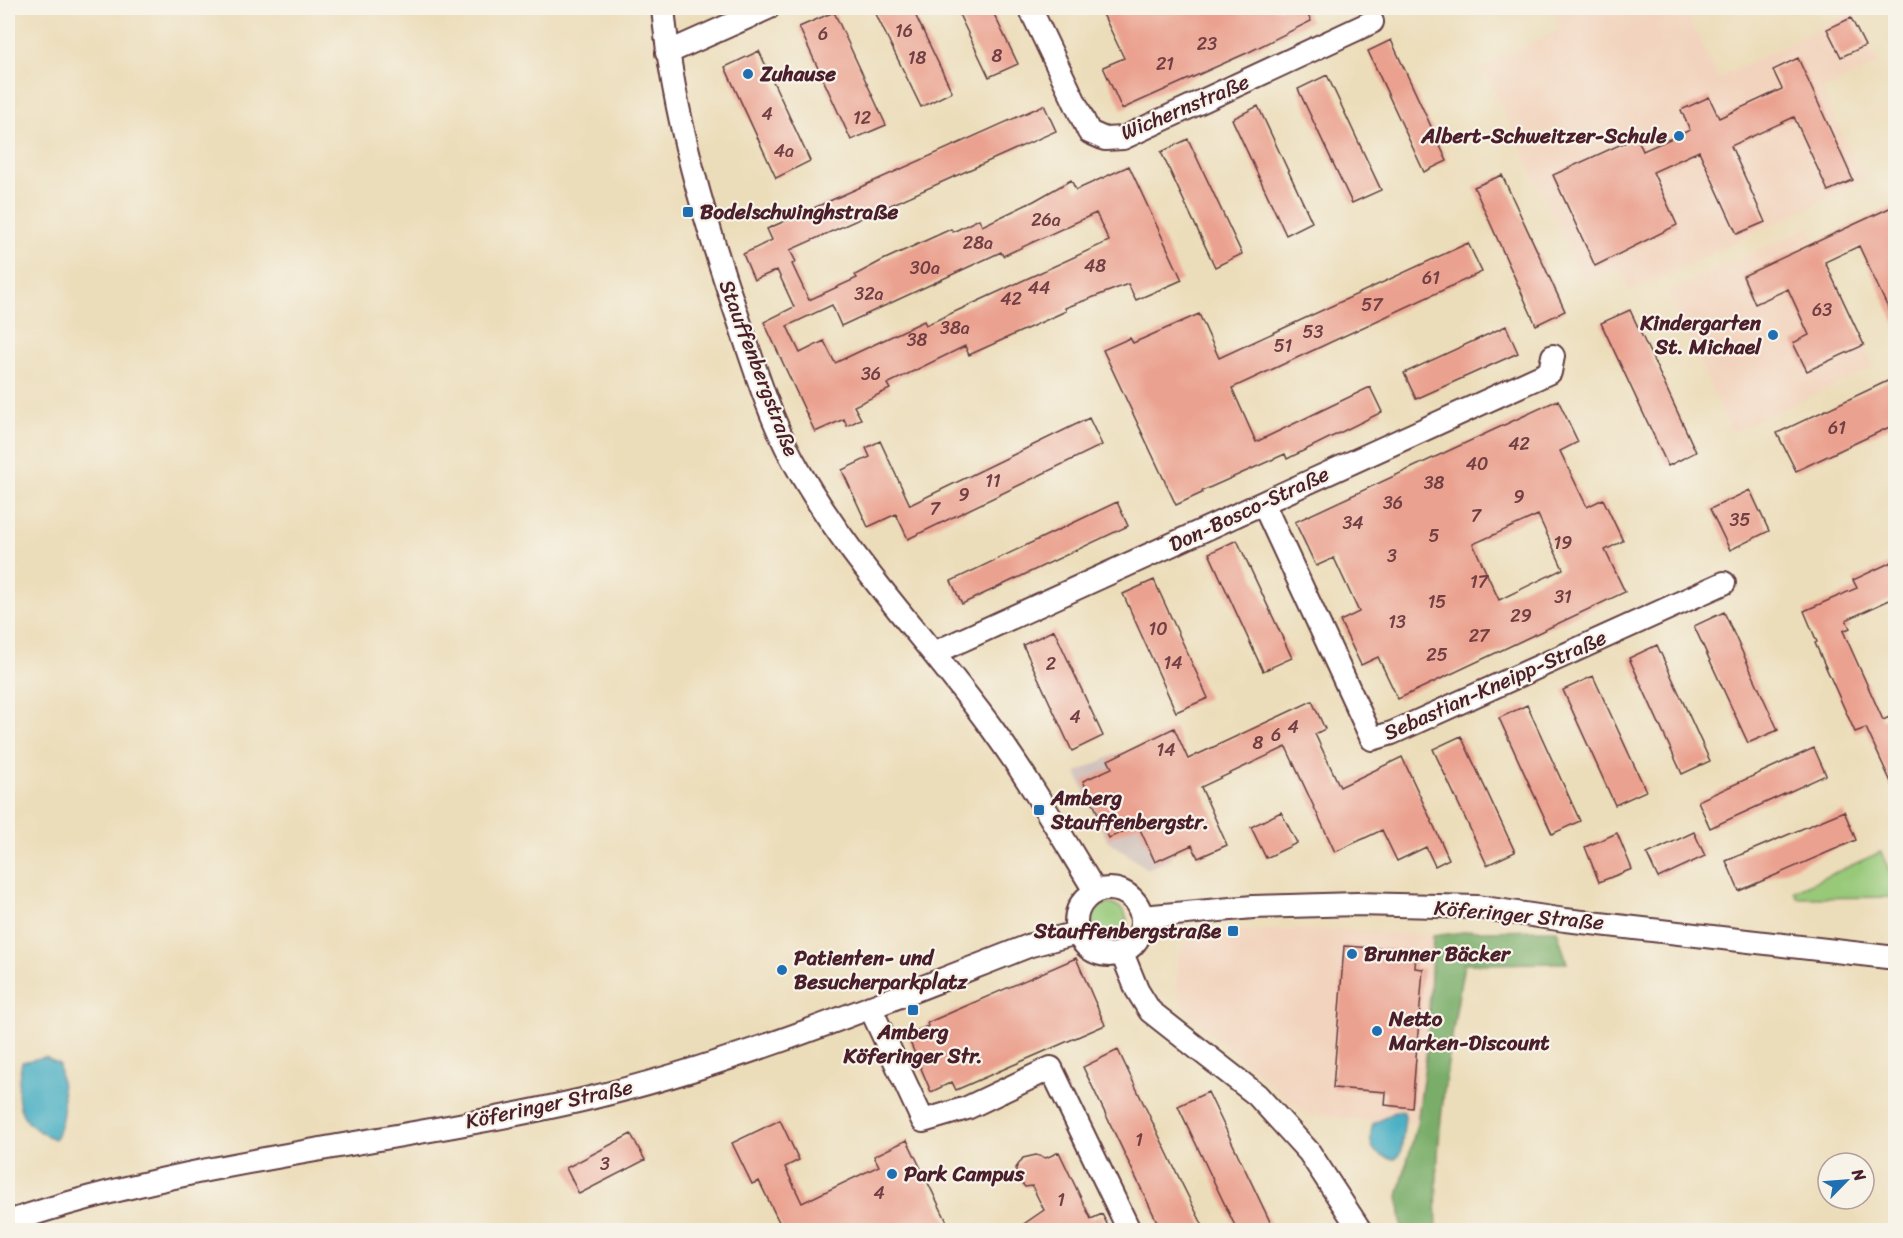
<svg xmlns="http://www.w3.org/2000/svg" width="1903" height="1238" viewBox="0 0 1903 1238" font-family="Sriracha,sans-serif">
	<rect width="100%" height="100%" fill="#f7f3e8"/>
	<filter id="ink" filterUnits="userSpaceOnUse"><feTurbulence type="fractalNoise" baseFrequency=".0167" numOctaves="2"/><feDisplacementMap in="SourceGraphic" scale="12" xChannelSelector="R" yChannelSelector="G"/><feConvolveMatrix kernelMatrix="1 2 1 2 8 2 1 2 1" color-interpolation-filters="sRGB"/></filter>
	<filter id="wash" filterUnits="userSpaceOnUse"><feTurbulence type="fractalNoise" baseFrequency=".008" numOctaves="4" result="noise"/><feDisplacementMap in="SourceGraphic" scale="24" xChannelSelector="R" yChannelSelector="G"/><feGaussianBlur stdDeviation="1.35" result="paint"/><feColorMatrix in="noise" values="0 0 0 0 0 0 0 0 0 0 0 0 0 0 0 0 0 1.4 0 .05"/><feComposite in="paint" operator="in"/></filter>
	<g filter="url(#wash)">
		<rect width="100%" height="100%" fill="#ecddba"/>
		<!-- built -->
		<path fill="#f2d4be" d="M1552,8H1685L1719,78L1852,12L1878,64L1822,91L1865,181L1630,292L1618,266L1584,282L1482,66L1561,29Z
			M1809,227L1874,367L1732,433L1667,292Z
			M1336,929L1433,936L1427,1049L1417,1124L1307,1115L1188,1014L1176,990L1178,957L1185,943L1215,931Z"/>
		<!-- industrial -->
		<path fill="#cfc0ba" d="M1122,751L1172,859L1147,869L1107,840L1076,773Z"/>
		<!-- green -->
		<path fill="#97c979" stroke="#707452" stroke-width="1.5" d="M1881,852L1895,884V897L1797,898L1794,891Z
			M1091 922a18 18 0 1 1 36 0a18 18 0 1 1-36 0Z"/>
		<!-- forest -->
		<path fill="#79ad69" stroke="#62664a" stroke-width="1.5" d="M1557,930L1567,963L1464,964C1449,1051 1433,1142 1437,1230H1402L1398,1196L1417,1124L1427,1049L1433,936L1471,931Z"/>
		<!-- water -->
		<path fill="#44adc3" stroke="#476677" stroke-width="1.5" d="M45,1057L59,1064C62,1095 69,1109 55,1139C15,1124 14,1099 22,1062Z
			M1397,1111L1404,1112L1405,1117L1401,1152L1395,1159C1372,1157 1367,1145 1373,1124Z"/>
		<g id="blocks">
			<!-- building -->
			<path fill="#eba18f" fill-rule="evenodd" d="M873,8H912L952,92L921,107Z
				M956,8H991L1018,64L989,77Z
				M1116,8H1304L1311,21L1249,52L1122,109L1103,67L1124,58L1103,14Z
				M834,12L886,125L851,140L799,27Z
				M1851,18L1865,46L1841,57L1827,29Z
				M1391,40L1447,161L1424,172L1368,51Z
				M759,51L810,161L776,178L725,67Z
				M1798,58L1853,180L1828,191L1794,117L1731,146L1765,222L1737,234L1699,151L1653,172L1677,225L1595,266L1553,175L1637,137L1643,151L1690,130L1681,110L1709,97L1719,118L1782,89L1773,70Z
				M1327,75L1381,190L1352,203L1298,89Z
				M1044,105L1056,131L790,250L796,262L792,264L809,300L857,278L855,275L883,260L951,229L953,232L979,219L982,226L1034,201L1071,180L1076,190L1129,166L1182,280L1136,300L1128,284L1065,308L1066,311L969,355L965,346L887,384L890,389L854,406L861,419L847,426L844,419L815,432L764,322L794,307L777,270L754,280L743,254L772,240L767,229ZM1096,213L1109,241L926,325L924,321L835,363L824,341L800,353L787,326L832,305L841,326L1001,252L1003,256Z
				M1258,106L1312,222L1286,235L1232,119Z
				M1188,139L1242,254L1215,267L1161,152Z
				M1502,175L1565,311L1536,325L1474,187Z
				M1896,205V325L1859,246L1825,262L1864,345L1807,371L1793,343L1809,335L1788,289L1755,304L1743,276Z
				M1468,243L1482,272L1232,388L1256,442L1370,387L1382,412L1287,459L1285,454L1202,491V493L1176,505L1103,350L1130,338L1133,343L1199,314L1219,358Z
				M1630,310L1696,452L1668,466L1601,323Z
				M1506,326L1518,353L1416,399L1404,373Z
				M1896,377V424L1796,471L1777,433Z
				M1558,400L1578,442L1560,451L1587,507L1603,499L1623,541L1605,550L1625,592L1398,699L1378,657L1361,665L1340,621L1359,612L1334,558L1316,566L1295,522ZM1538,515L1563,569L1499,600L1473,544Z
				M1089,418L1102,445L908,539L896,514L868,527L842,470L870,457L866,448L880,441L910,505Z
				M1750,490L1769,531L1730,550L1710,509Z
				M1117,502L1128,526L962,604L951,581Z
				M1237,540L1292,658L1263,671L1209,553Z
				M1896,560V597L1846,620L1850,628L1843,631L1883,720L1896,714V793L1866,728L1855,732L1815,643L1817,642L1804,611L1857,588L1853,580Z
				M1154,580L1208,698L1176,712L1123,594Z
				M1724,612L1778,730L1748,743L1694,626Z
				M1054,630L1103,736L1072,751L1023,645Z
				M1657,645L1710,761L1682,774L1629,658Z
				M1593,676L1646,791L1615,805L1563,690Z
				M1312,701L1325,729L1315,734L1340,787L1402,757L1449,859L1435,866L1426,847L1397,861L1382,830L1335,852L1286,747L1201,787L1227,845L1198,858L1192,845L1155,862L1138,825L1109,838L1083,781L1112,768L1108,760L1174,728L1188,759Z
				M1527,705L1580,821L1552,834L1499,718Z
				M1461,736L1515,852L1487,865L1433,749Z
				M1814,748L1826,775L1710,828L1698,801Z
				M1844,811L1856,840L1739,891L1726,861Z
				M1281,812L1297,843L1266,858L1251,827Z
				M1694,832L1705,856L1658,878L1647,854Z
				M1617,833L1632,869L1599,882L1585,847Z
				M1344,946L1416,951L1415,968L1423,969L1412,1108L1385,1105L1386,1092L1333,1088Z
				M1076,958L1105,1025L956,1090L952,1082L931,1092L907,1035L928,1026L927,1023Z
				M1118,1050L1183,1186L1205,1230H1161L1083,1067Z
				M1208,1092L1274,1230H1237L1214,1182L1178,1106Z
				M780,1120L799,1160L785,1167L802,1203L879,1166L874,1156L907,1140L951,1230H783L759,1181L752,1184L732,1143Z
				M631,1134L645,1160L579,1194L566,1168Z
				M1059,1152L1091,1219L1102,1214L1110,1230H1015L1044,1210L1032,1186L1025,1187L1017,1178L1016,1168L1023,1158L1036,1155L1046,1158Z"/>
		</g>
	</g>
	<g filter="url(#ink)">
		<use href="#blocks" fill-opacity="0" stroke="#623c40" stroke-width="1.5"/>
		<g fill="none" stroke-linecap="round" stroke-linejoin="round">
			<defs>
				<path id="minor" d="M663,8C673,116 705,222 740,324C755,369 770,418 793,460C847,559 927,639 993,730C1031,782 1062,837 1095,891
					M1030,8L1089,132L1105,139L1123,138L1372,22
					M667,53L768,8
					M1263,503L1372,739L1392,733L1724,583
					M934,653L1550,372L1553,356
					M1076 922a33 33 0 1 1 66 0a33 33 0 1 1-66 0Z
					M1142,917L1253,907L1357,904L1477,907L1565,920L1896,958
					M1122,953L1137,990L1150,1011L1257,1095L1309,1152L1360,1230
					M870,1007L923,1121L967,1108L1051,1068L1129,1230
					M8,1222C193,1159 391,1144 582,1100C736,1064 884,1002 1031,945L1077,933"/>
			</defs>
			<!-- minor casing -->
			<use href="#minor" stroke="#623c40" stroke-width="26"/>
			<!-- minor -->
			<use href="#minor" stroke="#fff" stroke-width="22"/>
		</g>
	</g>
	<!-- markers -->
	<g fill="#1f6fb2" stroke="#f7f3e8" stroke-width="2">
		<circle cx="748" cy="74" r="6"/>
		<circle cx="1679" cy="136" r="6"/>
		<rect x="682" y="206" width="12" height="12" rx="3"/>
		<circle cx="1773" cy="335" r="6"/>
		<rect x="1033" y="804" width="12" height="12" rx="3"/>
		<rect x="1227" y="925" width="12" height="12" rx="3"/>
		<circle cx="1352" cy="954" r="6"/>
		<circle cx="782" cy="970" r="6"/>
		<rect x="907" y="1004" width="12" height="12" rx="3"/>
		<circle cx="1377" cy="1031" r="6"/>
		<circle cx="892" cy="1174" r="6"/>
	</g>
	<g text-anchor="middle" stroke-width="4.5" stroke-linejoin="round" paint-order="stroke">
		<!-- number labels -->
		<g font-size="18" fill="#724044">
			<text x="904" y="37">16</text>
			<text x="823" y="40">6</text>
			<text x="1207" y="50">23</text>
			<text x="997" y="62">8</text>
			<text x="917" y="64">18</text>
			<text x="1165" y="70">21</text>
			<text x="767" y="120">4</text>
			<text x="862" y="124">12</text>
			<text x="784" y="157">4a</text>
			<text x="1046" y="226">26a</text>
			<text x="978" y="249">28a</text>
			<text x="1095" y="272">48</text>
			<text x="925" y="274">30a</text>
			<text x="1431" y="284">61</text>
			<text x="1039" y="294">44</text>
			<text x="869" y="300">32a</text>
			<text x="1011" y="305">42</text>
			<text x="1372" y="311">57</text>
			<text x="1822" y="316">63</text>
			<text x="955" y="334">38a</text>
			<text x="1313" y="338">53</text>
			<text x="917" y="346">38</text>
			<text x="1283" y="352">51</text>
			<text x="871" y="380">36</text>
			<text x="1837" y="434">61</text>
			<text x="1519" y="450">42</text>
			<text x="1477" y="470">40</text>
			<text x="993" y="487">11</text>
			<text x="1434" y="489">38</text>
			<text x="964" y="501">9</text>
			<text x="1519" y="503">9</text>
			<text x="1393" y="509">36</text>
			<text x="935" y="515">7</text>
			<text x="1476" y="522">7</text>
			<text x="1740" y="526">35</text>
			<text x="1353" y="529">34</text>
			<text x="1434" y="542">5</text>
			<text x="1563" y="549">19</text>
			<text x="1392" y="562">3</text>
			<text x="1479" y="588">17</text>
			<text x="1563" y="603">31</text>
			<text x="1437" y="608">15</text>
			<text x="1521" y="622">29</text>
			<text x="1397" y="628">13</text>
			<text x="1158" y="635">10</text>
			<text x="1479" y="642">27</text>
			<text x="1437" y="661">25</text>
			<text x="1173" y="669">14</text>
			<text x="1051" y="670">2</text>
			<text x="1075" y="723">4</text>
			<text x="1293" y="733">4</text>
			<text x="1276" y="741">6</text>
			<text x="1258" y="749">8</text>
			<text x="1166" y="756">14</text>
			<text x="1139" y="1146">1</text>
			<text x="605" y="1170">3</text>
			<text x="879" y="1199">4</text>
			<text x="1061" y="1206">1</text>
		</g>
		<!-- poi labels -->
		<g font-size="21" font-weight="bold" fill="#4a1f2b" stroke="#f7f3e8" text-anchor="start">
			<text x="760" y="81">Zuhause</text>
			<text x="1667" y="143" text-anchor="end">Albert-Schweitzer-Schule</text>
			<text x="700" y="219">Bodelschwinghstraße</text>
			<text x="1761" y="330" text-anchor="end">Kindergarten<tspan x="1761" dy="24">St. Michael</tspan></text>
			<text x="1051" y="805">Amberg<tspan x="1051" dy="24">Stauffenbergstr.</tspan></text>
			<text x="1221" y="938" text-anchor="end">Stauffenbergstraße</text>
			<text x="1364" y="961">Brunner Bäcker</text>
			<text x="794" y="965">Patienten- und<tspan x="794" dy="24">Besucherparkplatz</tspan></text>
			<text x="1389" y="1026">Netto<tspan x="1389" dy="24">Marken-Discount</tspan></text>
			<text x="913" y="1039" text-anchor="middle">Amberg<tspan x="913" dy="24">Köferinger Str.</tspan></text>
			<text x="904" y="1181">Park Campus</text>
		</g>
		<!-- street labels -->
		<g font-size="21" fill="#4a1f2b" stroke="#f7f3e8">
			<text transform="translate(1185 107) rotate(-23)" y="7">Wichernstraße</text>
			<text transform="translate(759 368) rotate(69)" y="7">Stauffenbergstraße</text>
			<text transform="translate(1249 509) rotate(-25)" y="7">Don-Bosco-Straße</text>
			<text transform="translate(1495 685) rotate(-24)" y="7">Sebastian-Kneipp-Straße</text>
			<text transform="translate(1519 915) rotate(5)" y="7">Köferinger Straße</text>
			<text transform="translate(549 1104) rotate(-12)" y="7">Köferinger Straße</text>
		</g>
	</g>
	<!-- margin -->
	<rect width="1903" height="1238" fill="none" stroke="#f7f3e8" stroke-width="30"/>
	<!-- north arrow -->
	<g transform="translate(1846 1181) rotate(65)"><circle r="28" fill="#f7f3e8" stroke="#b29e9c" stroke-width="1.5"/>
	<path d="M0-4.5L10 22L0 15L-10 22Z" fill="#1f6fb2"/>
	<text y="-9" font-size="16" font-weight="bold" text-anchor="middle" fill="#4a1f2b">N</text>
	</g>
</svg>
